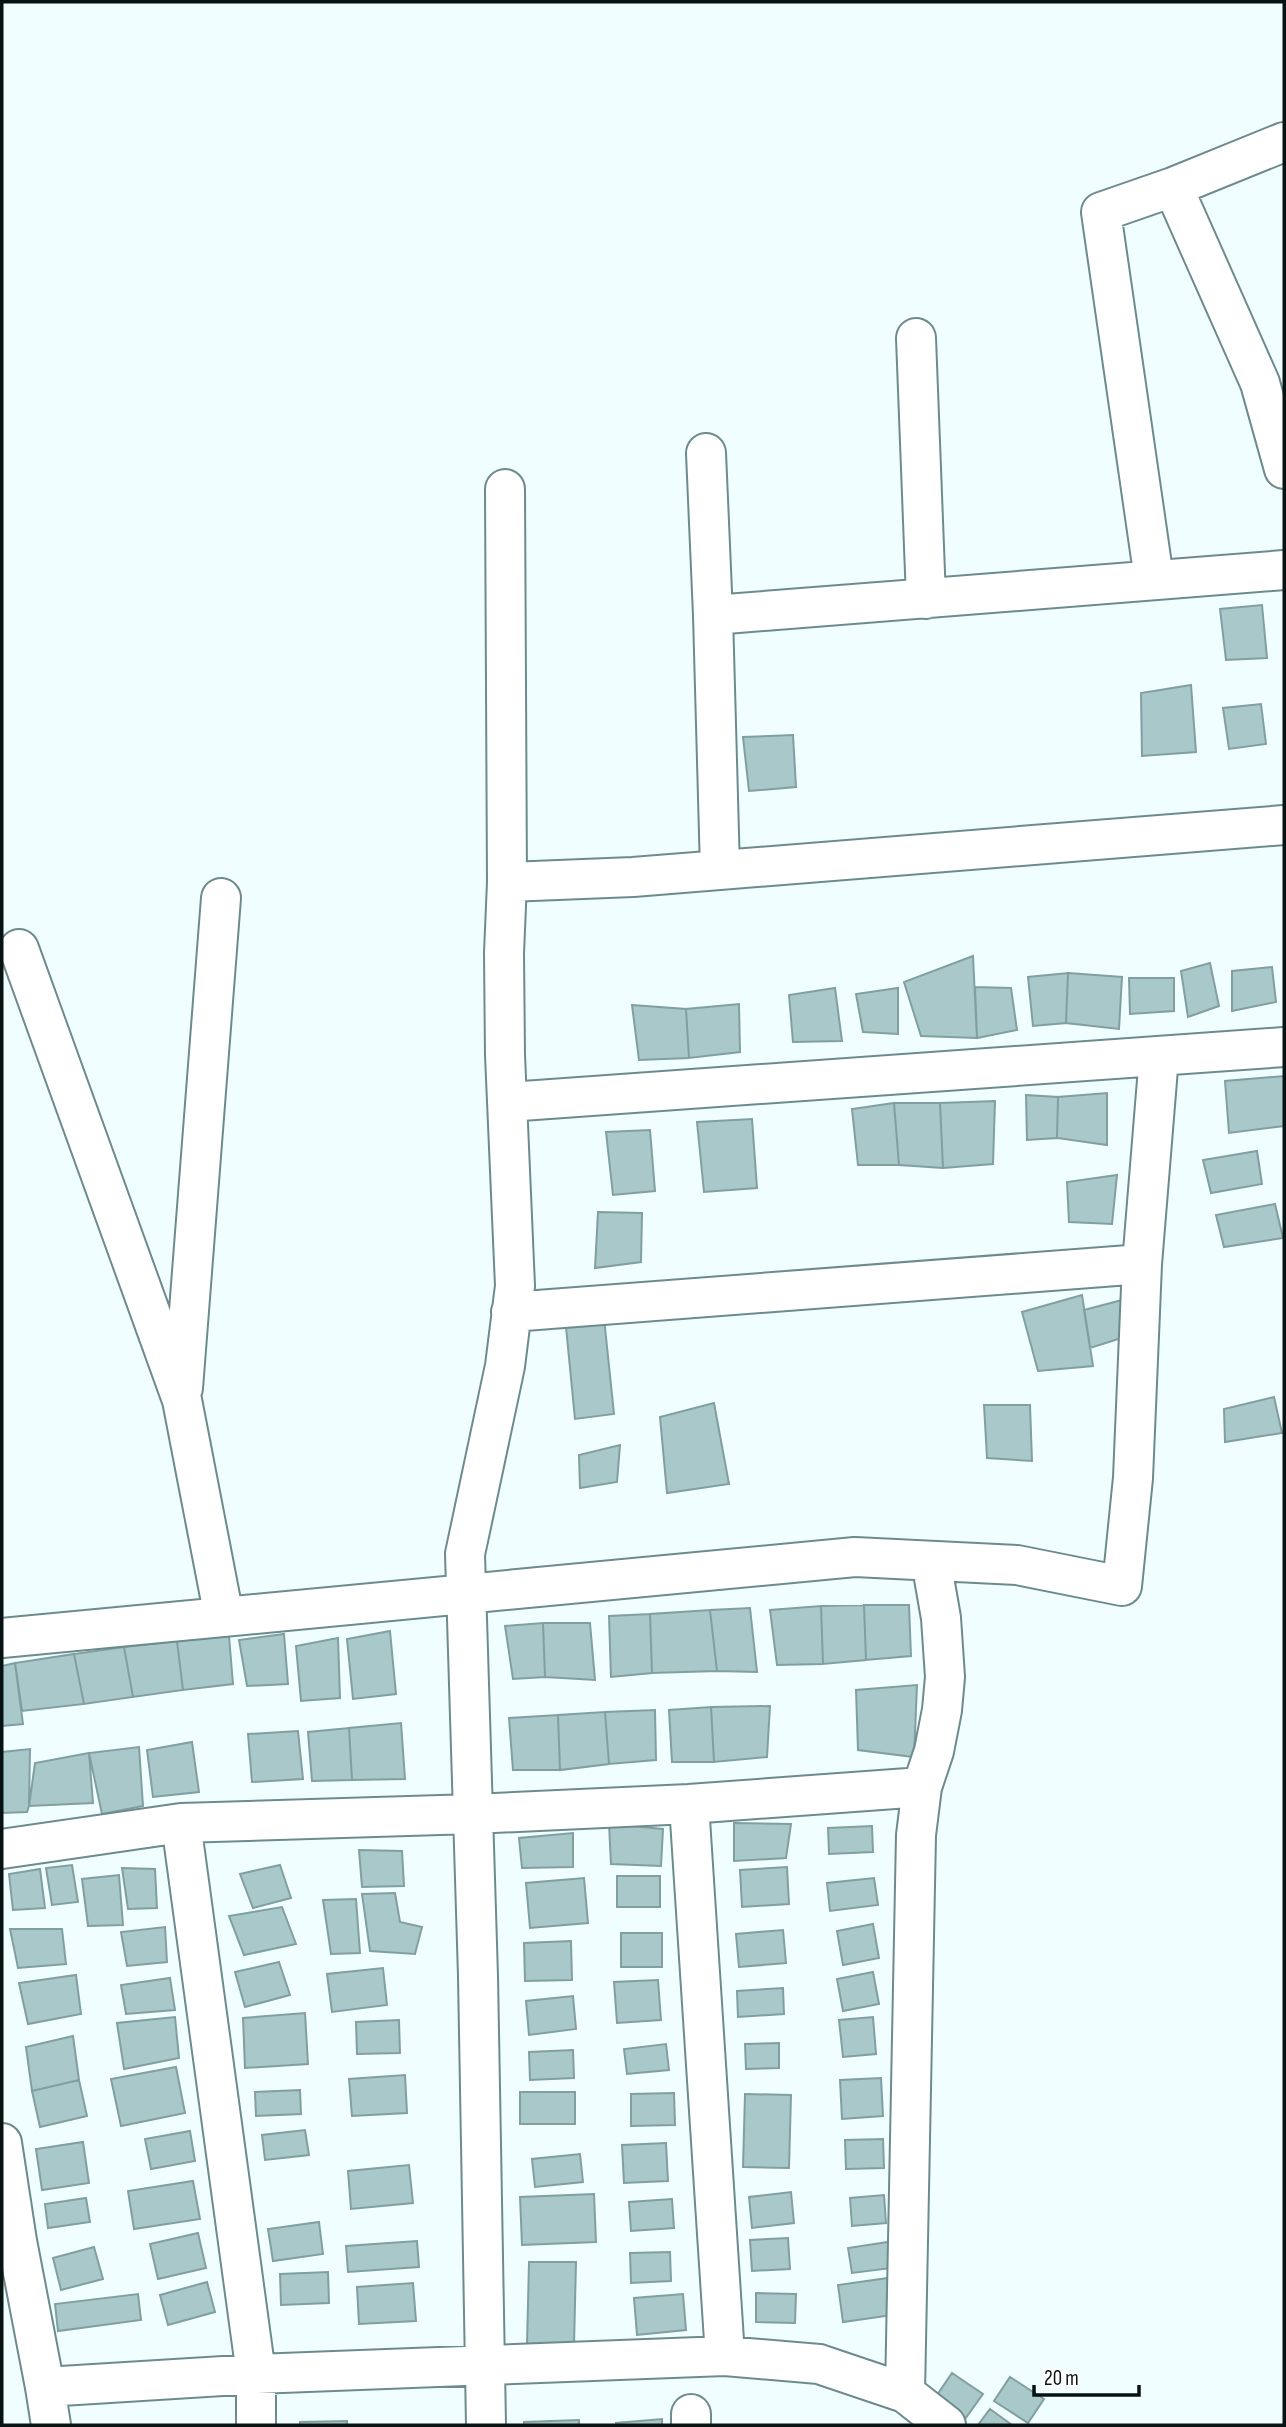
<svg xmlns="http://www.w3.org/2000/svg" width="1286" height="2427" viewBox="0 0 1286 2427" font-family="'Sofia Sans Condensed',sans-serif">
	<rect width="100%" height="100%" fill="#f1feff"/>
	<!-- building -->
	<path fill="#a8c8ca" stroke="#819fa1" stroke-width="2" d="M1262,605L1267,658L1226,660L1220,609Z
		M1191,685L1196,752L1142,756L1141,693Z
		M1261,704L1266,744L1229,749L1223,708Z
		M793,735L796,787L749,791L743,737Z
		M973,956L977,1038L921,1036L904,982Z
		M1210,963L1219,1006L1188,1017L1181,971Z
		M1272,967L1276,1002L1232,1011V971Z
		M1068,973L1066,1023L1033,1026L1028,977Z
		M1068,973L1122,977L1119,1029L1066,1023Z
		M1129,978H1174V1011L1130,1014Z
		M975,987L1011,988L1017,1030L977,1038Z
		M835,988L842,1041L793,1042L789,995Z
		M898,988V1034L863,1032L856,994Z
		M739,1004L740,1052L689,1058L686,1009Z
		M632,1005L686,1009L689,1058L639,1060Z
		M1284,1076V1126L1229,1133L1225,1081Z
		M1107,1093V1145L1057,1138L1058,1097Z
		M1026,1095L1058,1097L1057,1138L1027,1140Z
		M995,1101L993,1164L943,1168L940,1103Z
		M894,1103L899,1165H858L852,1109Z
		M894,1103H940L943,1168L899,1165Z
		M752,1119L757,1188L704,1192L697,1122Z
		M650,1130L655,1191L613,1195L606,1132Z
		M1257,1151L1262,1184L1211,1193L1203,1160Z
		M1117,1175L1112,1224L1069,1222L1067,1182Z
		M1275,1204L1283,1238L1224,1247L1216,1215Z
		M598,1212L642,1213L641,1262L595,1268Z
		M1082,1295L1093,1366L1038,1371L1022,1312Z
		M1122,1300L1131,1335L1090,1348L1084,1310Z
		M604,1318L614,1414L575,1419L566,1327Z
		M1274,1397L1282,1433L1225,1442L1224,1409Z
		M714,1403L729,1484L667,1493L660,1417Z
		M984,1405H1030L1032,1461L987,1458Z
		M620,1445L617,1482L580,1488L579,1455Z
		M864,1605L866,1660L823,1664L821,1606Z
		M864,1605H909L911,1656L866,1660Z
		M821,1606L823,1664L777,1665L770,1610Z
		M750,1608L757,1672L717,1671L710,1610Z
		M710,1610L717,1671L652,1673L650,1614Z
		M650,1614L652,1673L611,1677L609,1616Z
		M543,1623L545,1677L513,1679L505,1626Z
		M543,1623H590L595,1680L545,1677Z
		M390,1631L396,1694L353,1699L347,1639Z
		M284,1634L288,1684L247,1686L239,1640Z
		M229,1636L233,1684L183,1690L177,1641Z
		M338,1638L340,1698L301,1701L296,1646Z
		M177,1641L183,1690L133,1697L124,1647Z
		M124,1647L133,1697L84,1704L74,1654Z
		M74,1654L84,1704L22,1711L15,1663Z
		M15,1663L23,1724L2,1726V1666Z
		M917,1685L914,1757L858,1750L856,1690Z
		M770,1706L767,1757L714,1762L711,1707Z
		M711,1707L714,1762H672L669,1710Z
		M655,1710L656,1760L609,1764L605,1712Z
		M605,1712L609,1764L560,1770L558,1715Z
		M558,1715L560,1770H513L509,1718Z
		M401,1723L405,1779L352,1780L349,1728Z
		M349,1728L352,1780L312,1781L308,1732Z
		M298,1731L303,1779L252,1782L248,1734Z
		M192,1742L199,1792L153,1797L147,1750Z
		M139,1747L143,1806L102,1814L89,1753Z
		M30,1749L29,1806L27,1812L2,1813V1752Z
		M89,1753L93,1803L29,1806L35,1763Z
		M734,1823L791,1824L786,1858L734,1861Z
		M609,1824L663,1829L661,1866L611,1864Z
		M872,1826L873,1852L829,1854L828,1828Z
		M573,1833V1867L522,1868L519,1838Z
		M359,1850L402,1851L404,1886L362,1887Z
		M72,1865L78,1902L52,1905L46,1868Z
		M280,1865L291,1898L253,1908L240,1874Z
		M787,1867L789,1904L742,1907L740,1870Z
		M122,1868L155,1869L157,1908L128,1909Z
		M40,1869L45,1908L13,1910L9,1874Z
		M119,1875L123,1925L88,1926L82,1879Z
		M617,1876H660V1907H617Z
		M584,1878L588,1923L530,1928L526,1883Z
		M874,1878L878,1905L830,1911L827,1883Z
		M395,1893L400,1922L422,1927L415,1954L370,1951L362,1894Z
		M356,1899L360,1953L331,1954L323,1900Z
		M282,1907L296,1944L244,1955L229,1916Z
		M873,1924L879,1958L843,1965L837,1931Z
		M165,1927L167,1962L127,1966L121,1932Z
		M10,1929H62L66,1964L18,1968Z
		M783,1930L786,1963L739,1967L736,1934Z
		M621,1933H662V1967H621Z
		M571,1941L572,1980L525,1981L524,1943Z
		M279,1962L290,1995L245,2007L235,1972Z
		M383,1968L387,2005L332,2012L327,1974Z
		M873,1972L879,2004L843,2011L837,1979Z
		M76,1975L81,2014L28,2024L19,1983Z
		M170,1978L175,2010L126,2014L121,1985Z
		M658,1980L661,2020L617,2023L614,1982Z
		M783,1988L784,2014L738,2017L737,1991Z
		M573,1996L576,2029L529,2035L526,2001Z
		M305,2013L308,2064L245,2068L243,2018Z
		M175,2017L179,2058L124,2069L117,2023Z
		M873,2017L876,2054L843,2057L839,2020Z
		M399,2020L400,2053L357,2054L356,2022Z
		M73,2036L79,2080L32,2091L26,2047Z
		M779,2043V2068L746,2069L745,2044Z
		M666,2044L669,2070L627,2074L624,2049Z
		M573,2050L574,2078L530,2080L529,2052Z
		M176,2067L185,2113L121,2126L111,2079Z
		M405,2075L407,2113L352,2116L349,2079Z
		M881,2078L883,2116L842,2119L840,2080Z
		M79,2080L87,2116L40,2127L32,2091Z
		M300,2090L301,2114L256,2116L255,2092Z
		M520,2092H575V2124H520Z
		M674,2093L675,2125L631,2126V2094Z
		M745,2094L791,2095L789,2168L743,2167Z
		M305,2130L309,2155L265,2160L262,2135Z
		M190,2131L195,2161L151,2169L145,2139Z
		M883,2139L884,2168L846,2169L845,2140Z
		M83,2142L89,2183L42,2190L36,2149Z
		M666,2143L668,2181L624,2183L622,2145Z
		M580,2154L583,2182L535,2187L532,2159Z
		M409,2165L413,2203L351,2209L348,2171Z
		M193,2181L200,2219L134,2229L128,2191Z
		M791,2192L794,2223L752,2228L749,2197Z
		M594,2194L596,2242L522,2245L520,2197Z
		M884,2195L886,2223L852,2226L850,2198Z
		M86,2198L90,2222L48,2228L45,2204Z
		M672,2199L674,2228L631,2231L629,2202Z
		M319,2222L323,2254L273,2261L268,2229Z
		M198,2233L206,2268L158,2279L150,2244Z
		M788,2238L790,2269L752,2271L750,2240Z
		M417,2241L419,2267L348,2272L346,2246Z
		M888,2242L892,2268L852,2273L848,2248Z
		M94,2247L103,2279L61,2290L53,2258Z
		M670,2252L671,2281L631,2283L630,2253Z
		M529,2262H576L574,2345L527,2344Z
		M328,2272L329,2303L281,2305L280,2274Z
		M888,2278L893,2315L843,2322L838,2285Z
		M207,2282L215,2312L168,2325L160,2295Z
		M413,2283L416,2321L359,2324L357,2287Z
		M756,2293L796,2294L795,2323L756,2322Z
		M138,2294L141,2320L58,2331L55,2304Z
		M683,2294L686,2330L637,2335L634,2298Z
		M952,2373L983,2394L965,2419L935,2398Z
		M1010,2377L1044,2399L1028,2423L994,2401Z
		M990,2409L1012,2425H978Z
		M662,2419V2425H616V2423Z
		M579,2420V2425H524V2422Z
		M347,2421V2425H300V2422Z"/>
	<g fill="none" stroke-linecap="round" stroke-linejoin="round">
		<defs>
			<path id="minor" d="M1173,187L1284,142
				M916,338L926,599
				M706,453L713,615L720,870
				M505,489L507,882
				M1154,579L1101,212L1173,187L1260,383L1284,469
				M713,615L1284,570
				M19,949L182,1400L224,1617
				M507,1102L1284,1047
				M511,1312L1142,1264
				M183,1388L221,898
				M2,1638L855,1557L1017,1565L1122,1586L1133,1478L1142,1264L1159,1056
				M689,1804L725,2356
				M181,1823L256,2374V2425
				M2,1849L181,1823L473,1814L689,1804L922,1787
				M2,2143L17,2241L45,2387L256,2374L725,2356L819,2364L905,2393L946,2425
				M45,2387L51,2425
				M905,2393L916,1835L922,1787L934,1751L942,1710L945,1677L941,1618L931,1561
				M691,2414V2425
				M486,2425L478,1976L465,1554L505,1366L515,1286L505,1055L504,953L507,882L633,877L1284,825"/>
		</defs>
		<!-- minor casing -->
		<use href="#minor" stroke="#6d8b8d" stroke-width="42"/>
		<!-- minor -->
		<use href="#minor" stroke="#fff" stroke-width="38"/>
	</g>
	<!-- border -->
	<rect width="1286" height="2427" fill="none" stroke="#071213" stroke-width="7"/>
	<!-- scale -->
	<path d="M1034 2385v10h105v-10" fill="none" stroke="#071213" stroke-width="3.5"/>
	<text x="1044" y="2385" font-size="21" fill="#071213" stroke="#ffffff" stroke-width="5" paint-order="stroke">20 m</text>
</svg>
